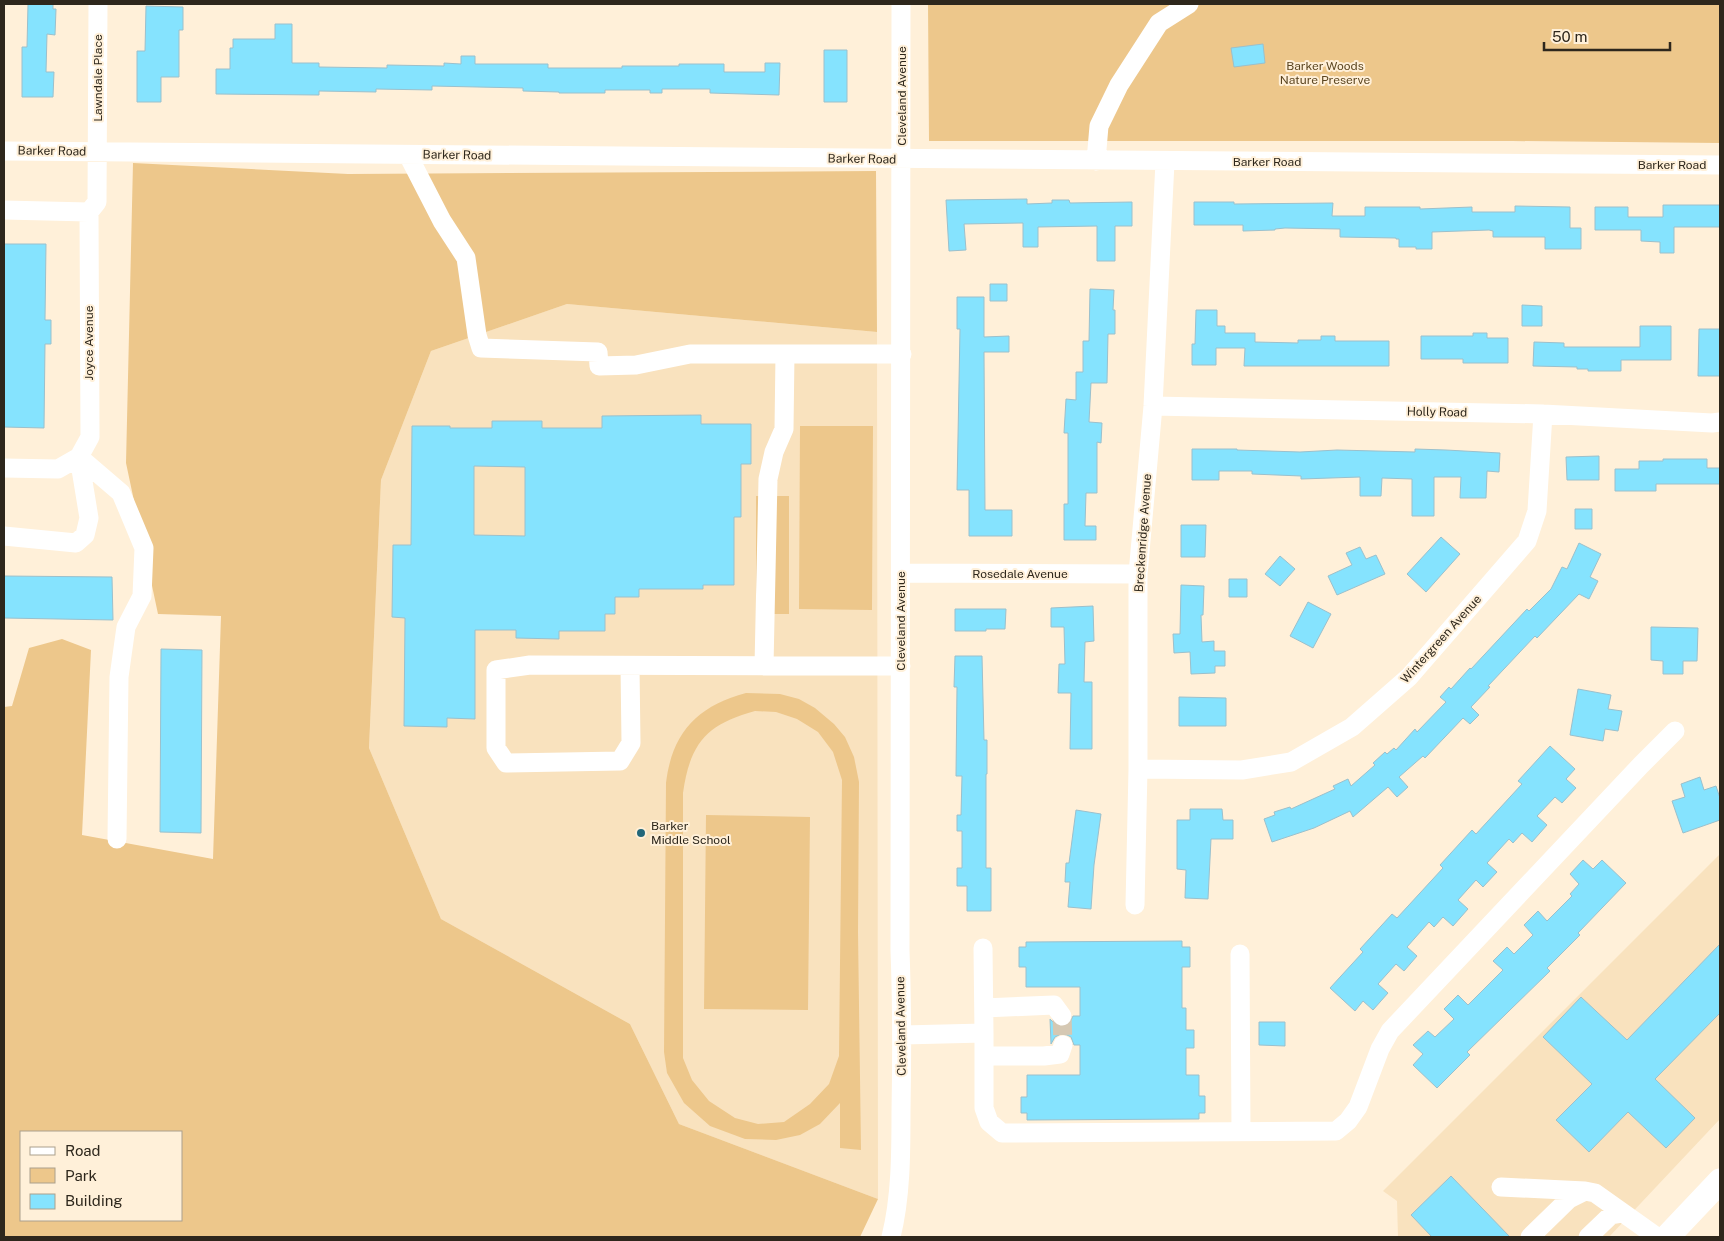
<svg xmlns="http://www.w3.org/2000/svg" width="1724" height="1241" viewBox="0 0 1724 1241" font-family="'Public Sans',sans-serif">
	<rect width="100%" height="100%" fill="#fff0d9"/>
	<!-- built -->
	<path fill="#f9e2be" d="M567,304L877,332L878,1199L679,1124L630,1024L441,919L369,748L381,480L431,351Z
		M1720,854V1119L1609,1237H1398L1397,1201L1383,1191Z"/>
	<!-- green -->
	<path fill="#edc78b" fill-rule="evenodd" d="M928,4H1720V143L1512,141H929Z
		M133,163L348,174L876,171L877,332L567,304L431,351L381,480L369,748L441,919L630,1024L679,1124L878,1199L860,1237H4V707L12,706L29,648L62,639L91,650L82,835L213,859L221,616L158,614L126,463ZM21,1132H181V1220H21Z
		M800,426H873L872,610L799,609Z
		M756,496H789V614H756Z
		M746,693L780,694L799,699L815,708L834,724L845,737L854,757L859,782L858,932L861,1150L840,1148V1103L820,1124L800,1135L776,1140L745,1139L710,1126L684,1103L667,1073L664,1052L666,783C672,733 697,706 746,693ZM755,711L776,712L797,719L818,732L833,752L842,780L839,1056L829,1084L810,1104L784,1122L758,1124L735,1118L709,1101L692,1080L683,1058V793C690,743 707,724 755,711Z
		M706,815L810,817L808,1010L704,1009Z"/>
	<!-- building -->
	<path fill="#85e3fe" stroke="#9bc0cc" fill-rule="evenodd" d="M28,4H53V9H56L55,35L47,34L46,72H54L53,97H22V47H27Z
		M146,6L183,7V30H179V77H161V102H137V51H145Z
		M275,24H292V63H319V67L387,68V65L444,66V63L461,64V56H475V64H548V68H622V66H679V64H724V72H765V63H780L779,95L710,93V89H662V93H650V90H605V93H559V92L523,91V88L432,86V90L376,89V92L319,91V95L216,94V69H230V48H233V39H275Z
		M1263,44L1265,63L1234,67L1231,48Z
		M824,50H847V102H824Z
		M1027,199V204L1052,203V200H1069L1070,203L1132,202V226H1115V261H1097V226L1038,227V247H1023V223L964,224L966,250L949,251L946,200Z
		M1194,202H1234V204L1333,203L1332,216H1365V207H1420V209L1472,207V212H1515V206L1570,207V228H1581V249H1545V237H1493V231L1489,230L1432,232V249H1416V247H1399V239H1396V238L1340,237V229L1285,228L1275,229V230L1243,231V225H1194Z
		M1663,205H1720V227H1674V253H1660V242L1641,241V230H1595V207H1628V217H1663Z
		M4,244H46L45,320H51V344H45L44,428L4,427Z
		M990,284H1007V301H990Z
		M1090,289L1114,290L1113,310H1115V334H1108L1107,383H1091L1089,422L1102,423L1101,443L1097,442V493H1086L1085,526H1096V540H1064V504H1068V433H1064L1066,399L1076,400V372H1083V341H1089Z
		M957,297H984V337L1009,336V352H984L985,510H1012V536H969V490H957L960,329H957Z
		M1522,305L1542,306V326H1522Z
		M1196,310H1217V326H1225V333H1255V342L1298,343V340H1321V336H1335V341H1389V366H1244L1245,348H1216V365H1192V344H1195Z
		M1640,326H1671V360H1621V371H1588V369H1577V367L1533,366L1534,342L1564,343V347H1640Z
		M1699,329H1720V376H1698Z
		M1473,333H1487V338H1508V363H1463V359H1421V336H1473Z
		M701,415V424H751V464H741V517H734V585H703V589H639V597H615V614H605V631H559V639L516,638V630H475V719L447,718V727L404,726L405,618L392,617L393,545H411L412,426H450V428H492V421H542V428H602V416ZM474,466L525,467V536L474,535Z
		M1192,449H1237V450L1300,452L1337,450L1415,452V449L1446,450L1500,453L1499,472L1487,471L1486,498H1460L1461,477H1434V516H1412V479L1382,478L1381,496H1360V477L1301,479V476L1252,474V471H1219V480H1192Z
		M1599,456V480H1567L1566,457Z
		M1663,459H1707V468H1720V484H1656V491H1615V469H1639V461H1663Z
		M1575,509H1592V529H1575Z
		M1181,525H1206L1205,557H1181Z
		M1441,537L1460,554L1426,592L1407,574Z
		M1579,543L1601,554L1590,577L1598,581L1589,599L1579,594L1537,638L1535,636L1488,686L1490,687L1471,707L1479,715L1470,724L1463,718L1425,758L1423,756L1399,777L1408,787L1397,797L1388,787L1353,817L1350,811L1314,828L1272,842L1264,819L1275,815L1274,812L1290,807L1291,809L1335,789L1333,786L1348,779L1351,786L1375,765L1373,763L1385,752L1387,754L1394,748L1396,750L1415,729L1417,732L1446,702L1440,697L1449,687L1451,689L1470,668L1471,669L1527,609L1529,611L1551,589L1562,567L1567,569Z
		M1360,547L1366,559L1376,555L1385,574L1337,595L1328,576L1352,565L1346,553Z
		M1280,556L1295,569L1280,586L1265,574Z
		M4,576L112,577L113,620L4,618Z
		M1229,579H1247V597H1229Z
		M1181,585L1204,586L1203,615H1201L1202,642L1214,641V651H1225V666H1215V673L1191,674L1190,652L1174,653L1173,634H1180Z
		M1308,602L1331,614L1313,648L1290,636Z
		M1093,606L1094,641L1085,642L1084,682H1092V749H1070L1071,693H1058L1059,664H1065L1064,627H1051V608Z
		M955,609H1006L1005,629H986V631H955Z
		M1651,627L1698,628L1697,661H1683V674H1663V661L1651,660Z
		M161,649L202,650L201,833L160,832Z
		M955,656H982L984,740H987V774H986V868H991V911H967V886H957V868H962V831H957V815H961L962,776H956L957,687H954Z
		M1578,689L1611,695L1608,709L1622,711L1618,731L1605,729L1603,741L1570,735Z
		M1179,697L1226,698V726H1179Z
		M1550,746L1575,769L1566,779L1576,788L1562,803L1555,797L1537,816L1547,825L1532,842L1522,833L1513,843L1509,839L1487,863L1497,872L1483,887L1476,880L1458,900L1468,909L1453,926L1443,917L1434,927L1429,922L1407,947L1417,956L1404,971L1396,964L1378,984L1388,993L1373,1010L1363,1001L1355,1011L1330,988L1363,952L1360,949L1392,914L1397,918L1443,868L1440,865L1472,830L1476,834L1522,784L1518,781Z
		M1700,777L1704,790L1716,786L1720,798V820L1683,833L1672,801L1685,797L1681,784Z
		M1190,809H1222L1223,820H1233V839H1211L1208,899L1185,898L1186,870L1177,869V820H1190Z
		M1076,810L1101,814L1094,865L1091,909L1068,907L1070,882H1065L1066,863H1069Z
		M1583,860L1593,869L1602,860L1626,883L1578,933L1580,935L1547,968L1550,971L1467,1052L1470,1055L1437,1088L1413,1065L1423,1054L1413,1045L1428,1031L1435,1037L1454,1019L1444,1009L1458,995L1468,1005L1503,970L1493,961L1507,947L1514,954L1533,935L1524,925L1538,911L1547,921L1572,896L1570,894L1579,884L1570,874Z
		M1182,941V947H1190V967H1182V1008H1186V1030H1194V1048H1186V1075H1199V1096H1205V1113H1199V1119L1027,1120V1113H1021V1097H1027V1075H1080V1045H1074L1071,1037L1067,1035L1061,1034L1055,1037L1051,1044L1050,1019L1057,1026L1064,1027L1069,1025L1073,1016H1080V987H1026V967H1019V947H1026V942Z
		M1720,944V1013L1655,1079L1695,1118L1666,1148L1628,1112L1589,1152L1556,1120L1592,1084L1543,1037L1581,997L1627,1040Z
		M1259,1022H1285V1046L1259,1045Z
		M1451,1176L1510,1237H1432L1411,1215Z"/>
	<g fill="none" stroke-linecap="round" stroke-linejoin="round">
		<!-- minor-tunnel -->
		<path stroke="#d5c8b3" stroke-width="19" stroke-dasharray="19 9" stroke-linecap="butt" d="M1062,1016L1063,1045"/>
		<!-- minor -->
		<path stroke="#fff" stroke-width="19" d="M4,151L1720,165
			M408,155L442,221L466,258L477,335L481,348L598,352L599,366L636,365L690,354H902
			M1096,161L1099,126L1119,85L1159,23L1189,4
			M4,210L89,212
			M1153,406L1543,414L1712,423L1720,422
			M79,457L121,493L144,548L142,596L126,627L119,677L117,839
			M4,468L58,469L79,457L90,437L89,212L97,202L98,4
			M4,536L76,543L85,535L89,518L79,457
			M901,573L1138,574
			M630,666L631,743L620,761L506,763L496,748V670L530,665L901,666
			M764,666L768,479L774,452L784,429L785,354
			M1138,769L1242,770L1291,762L1352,727L1409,677L1527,541L1537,511L1543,414
			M1135,905L1138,769V574L1153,406L1165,162
			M983,948L984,1033
			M1240,954L1241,1131
			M984,1008L1054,1005L1062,1016
			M903,1035L984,1033V1108L989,1122L1002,1133L1336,1131L1348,1121L1358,1107L1380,1049L1390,1031L1641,765L1675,731
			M984,1056H1044L1060,1054L1063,1045
			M1501,1187L1585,1191L1595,1193L1657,1237
			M891,1237C901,1197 901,1153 901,1111C902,1057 902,1004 900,950L901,4
			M1530,1237L1569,1199L1585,1191
			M1588,1237L1611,1215L1623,1213"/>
		<!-- major -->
		<path stroke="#fff" stroke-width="25" d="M1667,1237L1720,1181"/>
	</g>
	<!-- markers -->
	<circle fill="#236779" stroke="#fff0d9" stroke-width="2" cx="641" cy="833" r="5"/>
	<g text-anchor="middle" stroke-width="4" stroke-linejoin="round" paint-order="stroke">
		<!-- park labels -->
		<g font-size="12" fill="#5b4520" stroke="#fff0d9">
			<text x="1325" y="70">Barker Woods<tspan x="1325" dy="14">Nature Preserve</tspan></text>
		</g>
		<!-- street labels -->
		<g font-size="12" fill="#2e271c" stroke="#fff0d9">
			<text transform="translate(98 78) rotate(-90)" y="4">Lawndale Place</text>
			<text transform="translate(902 96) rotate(-90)" y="4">Cleveland Avenue</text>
			<text transform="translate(52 151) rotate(1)" y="4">Barker Road</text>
			<text transform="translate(457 155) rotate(1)" y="4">Barker Road</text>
			<text transform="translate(862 159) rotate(1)" y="4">Barker Road</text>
			<text x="1267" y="166">Barker Road</text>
			<text x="1672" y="169">Barker Road</text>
			<text transform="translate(89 343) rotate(-90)" y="4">Joyce Avenue</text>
			<text transform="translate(1437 412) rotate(1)" y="4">Holly Road</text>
			<text transform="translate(1143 533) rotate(-86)" y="4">Breckenridge Avenue</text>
			<text x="1020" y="578">Rosedale Avenue</text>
			<text transform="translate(901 621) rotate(-90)" y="4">Cleveland Avenue</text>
			<text transform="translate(1441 639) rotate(-48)" y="4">Wintergreen Avenue</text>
			<text transform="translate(901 1026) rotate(-91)" y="4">Cleveland Avenue</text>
		</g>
		<!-- poi labels -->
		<g font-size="12" fill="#2e271c" stroke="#fff0d9" text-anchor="start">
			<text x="651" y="830">Barker<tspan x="651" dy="14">Middle School</tspan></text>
		</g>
	</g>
	<!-- border -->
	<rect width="1724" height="1241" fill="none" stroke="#2e271c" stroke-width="10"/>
	<!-- legend -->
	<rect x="20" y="1131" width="162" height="90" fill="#fff0d9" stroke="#aba08d"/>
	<rect x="30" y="1147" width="25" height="8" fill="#ffffff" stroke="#aba08d"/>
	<text x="65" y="1156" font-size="15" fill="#2e271c">Road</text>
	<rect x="30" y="1168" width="25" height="15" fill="#edc78b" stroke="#aba08d"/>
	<text x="65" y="1181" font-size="15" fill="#2e271c">Park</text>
	<rect x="30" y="1194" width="25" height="15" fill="#85e3fe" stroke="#aba08d"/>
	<text x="65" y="1206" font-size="15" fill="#2e271c">Building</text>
	<!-- scale -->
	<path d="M1544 42v8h126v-8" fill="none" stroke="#2e271c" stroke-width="2.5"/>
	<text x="1552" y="42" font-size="15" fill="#2e271c" stroke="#fff0d9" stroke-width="4" paint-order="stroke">50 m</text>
</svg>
